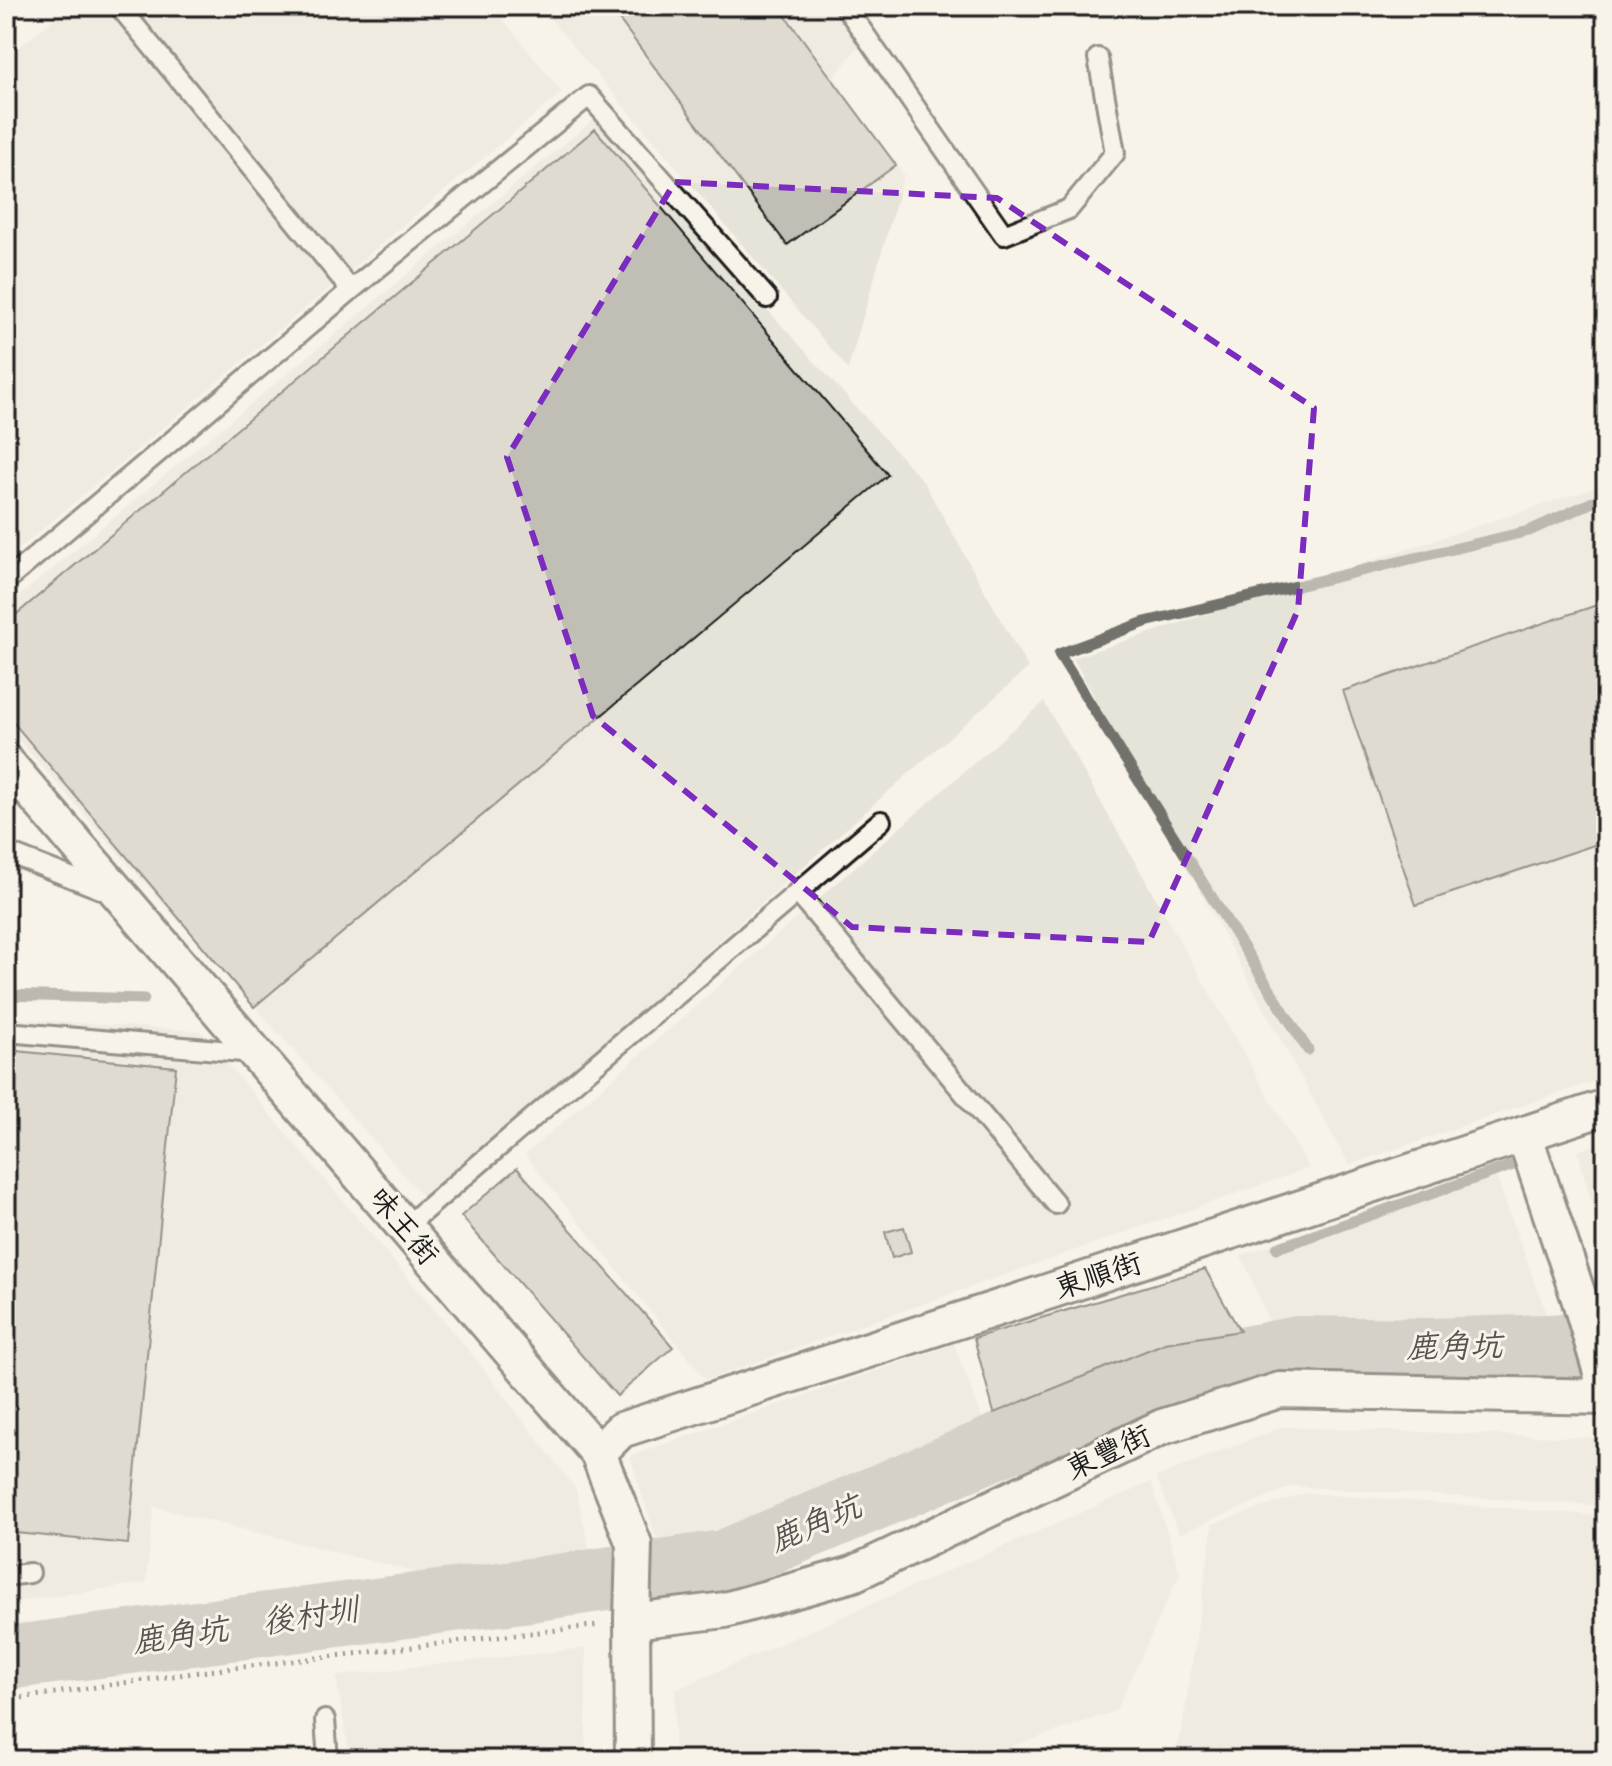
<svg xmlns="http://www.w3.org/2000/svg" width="1612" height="1766" viewBox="0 0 1612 1766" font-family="'Patrick Hand','LXGW WenKai TC',sans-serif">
	<rect width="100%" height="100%" fill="#f7f3e8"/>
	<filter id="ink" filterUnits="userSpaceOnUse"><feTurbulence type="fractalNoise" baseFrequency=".0125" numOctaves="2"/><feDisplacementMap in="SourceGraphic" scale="16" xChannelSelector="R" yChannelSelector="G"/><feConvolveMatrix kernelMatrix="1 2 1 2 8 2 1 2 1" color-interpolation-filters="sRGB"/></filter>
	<g filter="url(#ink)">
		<!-- built -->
		<path fill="#e6e3d9" d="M70,6H492L562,92L6,560V58Z
			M539,6H844L866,36L834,78L904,175L848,369Z
			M594,119L923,481L1028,668L426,1200L6,726V607Z
			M1606,484V1077L1349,1165L1073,658Z
			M1044,702L1309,1168L706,1380L525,1155Z
			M6,1018L200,1031L475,1358L576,1489L593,1564L459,1583L154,1507L146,1583L6,1603Z
			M1606,1141V1259L1578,1151Z
			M1494,1171L1551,1326H1271L1241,1255Z
			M954,1344L987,1431L660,1551L630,1456Z
			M1282,1427L1592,1438L1606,1436V1506L1292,1486L1179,1534L1156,1477Z
			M1151,1482L1180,1573L1116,1711L973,1760H674L675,1690Z
			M1306,1493L1606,1516V1760H1173L1182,1730L1213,1524Z
			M586,1648V1760H350L336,1676Z"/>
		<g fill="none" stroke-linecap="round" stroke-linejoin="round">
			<!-- stream -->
			<path stroke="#72716c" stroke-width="11" d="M6,995L144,999
				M1308,1050L1059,654L1145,622L1529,531L1606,496
				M1277,1248L1513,1165
				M6,1684L573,1604"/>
			<!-- river -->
			<path stroke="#aca9a2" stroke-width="64" d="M6,1658L530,1590L724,1562L1173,1372L1298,1348L1430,1350L1606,1344"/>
		</g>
		<!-- building -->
		<path fill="#c0beb5" stroke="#1c1c1c" stroke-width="2" d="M609,6H778L896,165L787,245Z
			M595,129L888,475L254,1007L6,714V623Z
			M1606,602V841L1416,905L1343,691Z
			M6,1050L176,1067L128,1544L6,1532Z
			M517,1168L673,1347L617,1396L461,1216Z
			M904,1227L911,1252L892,1258L885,1232Z
			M1205,1269L1240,1331L1165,1343L994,1413L974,1338Z"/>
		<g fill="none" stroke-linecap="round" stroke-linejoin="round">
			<defs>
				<path id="lane" d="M119,6L351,290
					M845,6L1004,235L1069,209L1115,153L1098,58
					M6,581L351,290L589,96L767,298
					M6,852L111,893
					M797,892L1056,1204
					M6,1032L254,1053
					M405,1227L881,821
					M6,1576L30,1573
					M325,1720L328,1760"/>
				<path id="street" d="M6,762L598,1453L634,1544L632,1619L633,1760
					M1524,1134L1580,1301L1601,1372L1604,1397
					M598,1453L621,1430L1044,1293L1606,1107
					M633,1621L725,1610L853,1574L1162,1427L1280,1390L1606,1397"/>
			</defs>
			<!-- lane casing -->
			<use href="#lane" stroke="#1c1c1c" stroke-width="24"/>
			<!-- street casing -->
			<use href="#street" stroke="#1c1c1c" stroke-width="40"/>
			<!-- path -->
			<path stroke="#1c1c1c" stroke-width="5" stroke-dasharray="2 6" stroke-linecap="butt" d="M6,1700L207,1671L600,1625"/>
			<!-- lane -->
			<use href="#lane" stroke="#f7f3e8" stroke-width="18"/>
			<!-- street -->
			<use href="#street" stroke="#f7f3e8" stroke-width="34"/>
		</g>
	</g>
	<!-- marked area -->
	<path d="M0 0H1612V1766H0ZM675,182L997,198L1314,408L1298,610L1149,942L852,927L593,716L507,457Z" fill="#f7f3e8" fill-opacity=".55" fill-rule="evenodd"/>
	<path fill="none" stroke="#7b2cbf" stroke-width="6" stroke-dasharray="16 10" stroke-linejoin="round" d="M675,182L997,198L1314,408L1298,610L1149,942L852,927L593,716L507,457Z"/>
	<g text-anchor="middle" stroke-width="6" stroke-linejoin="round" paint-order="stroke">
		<!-- street labels -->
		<g font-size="30" fill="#1c1c1c" stroke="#f7f3e8">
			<text transform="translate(404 1226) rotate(50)" y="10">味王街</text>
			<text transform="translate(1098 1275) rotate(-18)" y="10">東順街</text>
			<text transform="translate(1108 1452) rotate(-25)" y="10">東豐街</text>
		</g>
		<!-- water labels -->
		<g font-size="32" font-style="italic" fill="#565452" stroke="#f7f3e8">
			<text transform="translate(1454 1346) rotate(-1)" y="11">鹿角坑</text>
			<text transform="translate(815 1523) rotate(-23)" y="11">鹿角坑</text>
			<text transform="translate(310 1615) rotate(-8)" y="11">後村圳</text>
			<text transform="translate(180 1635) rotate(-8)" y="11">鹿角坑</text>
		</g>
	</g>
	<!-- margin -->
	<rect width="1612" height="1766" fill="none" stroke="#f7f3e8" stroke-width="32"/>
	<rect x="16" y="16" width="1580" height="1734" fill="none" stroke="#1c1c1c" stroke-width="3" filter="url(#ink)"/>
</svg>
